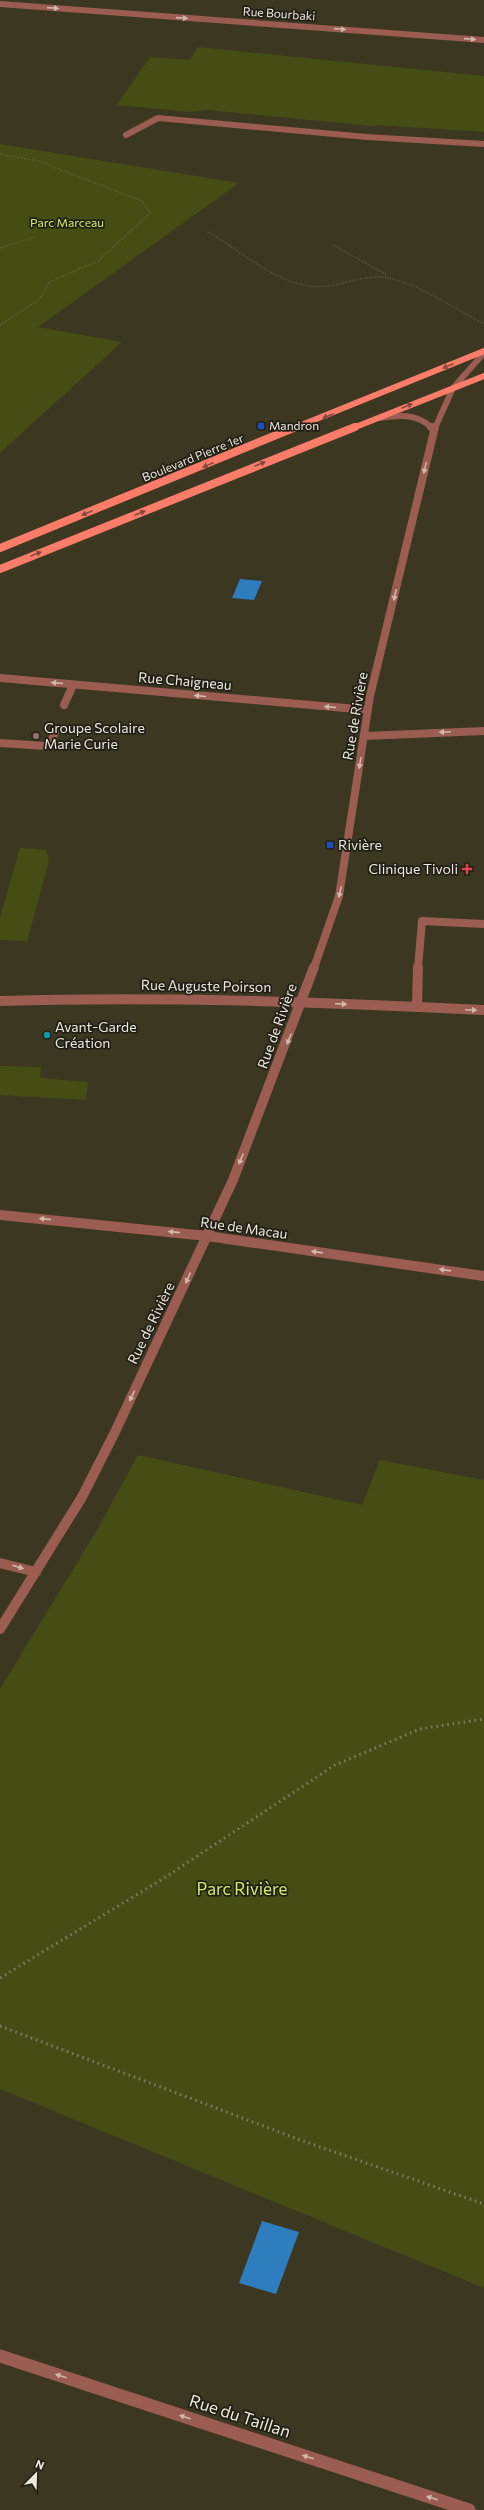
<svg xmlns="http://www.w3.org/2000/svg" width="484" height="2510" viewBox="0 0 484 2510" font-family="Commissioner,sans-serif">
	<rect width="100%" height="100%" fill="#3c3721"/>
	<!-- green -->
	<path fill="#464d14" d="M198,47L484,76V132L377,125L372,126L208,110L191,112L117,105L150,57L190,60Z
		M0,144L239,183L38,327L122,342L0,453Z
		M20,848L46,850L49,861L27,941L0,940V918Z
		M0,1066L41,1067L40,1078L88,1082L86,1100L0,1095Z
		M138,1455L362,1505L380,1460L484,1480V2288L0,2089V1689L97,1530Z"/>
	<!-- water -->
	<path fill="#2e7dbf" d="M240,579L262,581L254,600L232,598Z
		M262,2221L299,2232L276,2294L239,2283Z"/>
	<g fill="none" stroke-linecap="round" stroke-linejoin="round">
		<!-- path-far1 -->
		<path stroke="#817d6a" stroke-width="1.5" stroke-dasharray="0.5 2" stroke-linecap="butt" d="M0,154L38,161L142,201L150,213L98,261L49,282L39,300L0,325
			M208,232C239,249 268,278 304,285C332,291 350,278 376,277C405,275 457,310 484,324
			M333,245L387,275
			M0,248L34,237"/>
		<!-- path -->
		<path stroke="#817d6a" stroke-width="3" stroke-dasharray="1.5 4" stroke-linecap="butt" d="M0,1978L164,1878L335,1765L420,1729L484,1719
			M0,2026L303,2141L484,2204"/>
		<!-- service-far2 -->
		<path stroke="#9b5c52" stroke-width="6" d="M126,135L158,118L367,137L484,144"/>
		<!-- service-far1 -->
		<path stroke="#9b5c52" stroke-width="8" d="M64,705L73,685
			M0,743L46,746L50,744L55,732
			M418,968L422,921L484,924"/>
		<!-- service -->
		<path stroke="#9b5c52" stroke-width="10" d="M417,1007L418,967"/>
		<!-- minor-far3 -->
		<path stroke="#9b5c52" stroke-width="6" d="M0,4L484,40
			M379,418C399,415 417,413 432,428
			M435,428L453,388L484,353"/>
		<!-- minor-far2 -->
		<path stroke="#9b5c52" stroke-width="8" d="M431,427L434,430
			M0,678L368,710
			M365,736L484,731
			M314,968L339,896L370,696L435,427"/>
		<!-- minor-far1 -->
		<path stroke="#9b5c52" stroke-width="10" d="M0,1001C162,996 322,1002 484,1010
			M0,1215L207,1236L484,1276
			M0,1563L36,1572
			M0,1629L82,1497L115,1432L233,1180L314,967"/>
		<!-- minor -->
		<path stroke="#9b5c52" stroke-width="13" d="M0,2356L469,2510"/>
		<!-- primary-far1 -->
		<path stroke="#fb7c69" stroke-width="6" d="M294,428L484,351
			M353,428L484,376"/>
		<!-- primary -->
		<path stroke="#fb7c69" stroke-width="8" d="M0,548L296,427
			M0,569L355,427"/>
	</g>
	<!-- one-way arrows -->
	<defs><path id="oneway-solid" d="M-6-.8H1V-3.2L6.5 0L1 3.2V.8H-6Z"/></defs>
	<g fill="#d0b8ac">
		<use href="#oneway-solid" transform="translate(53 8) rotate(4)"/>
		<use href="#oneway-solid" transform="translate(182 18) rotate(4)"/>
		<use href="#oneway-solid" transform="translate(340 29) rotate(4)"/>
		<use href="#oneway-solid" transform="translate(470 39) rotate(4)"/>
		<use href="#oneway-solid" transform="translate(425 468) rotate(103)"/>
		<use href="#oneway-solid" transform="translate(395 595) rotate(103)"/>
		<use href="#oneway-solid" transform="translate(57 683) rotate(-175)"/>
		<use href="#oneway-solid" transform="translate(200 696) rotate(-175)"/>
		<use href="#oneway-solid" transform="translate(330 707) rotate(-175)"/>
		<use href="#oneway-solid" transform="translate(445 732) rotate(178)"/>
		<use href="#oneway-solid" transform="translate(360 763) rotate(99)"/>
		<use href="#oneway-solid" transform="translate(340 892) rotate(102)"/>
		<use href="#oneway-solid" transform="translate(341 1004) rotate(3)"/>
		<use href="#oneway-solid" transform="translate(471 1010) rotate(2)"/>
		<use href="#oneway-solid" transform="translate(289 1039) rotate(112)"/>
		<use href="#oneway-solid" transform="translate(241 1159) rotate(112)"/>
		<use href="#oneway-solid" transform="translate(45 1219) rotate(-174)"/>
		<use href="#oneway-solid" transform="translate(174 1232) rotate(-174)"/>
		<use href="#oneway-solid" transform="translate(317 1252) rotate(-172)"/>
		<use href="#oneway-solid" transform="translate(445 1270) rotate(-172)"/>
		<use href="#oneway-solid" transform="translate(188 1278) rotate(114)"/>
		<use href="#oneway-solid" transform="translate(132 1396) rotate(116)"/>
		<use href="#oneway-solid" transform="translate(18 1567) rotate(18)"/>
		<use href="#oneway-solid" transform="translate(61 2376) rotate(-162)"/>
		<use href="#oneway-solid" transform="translate(185 2417) rotate(-162)"/>
		<use href="#oneway-solid" transform="translate(308 2457) rotate(-162)"/>
		<use href="#oneway-solid" transform="translate(432 2498) rotate(-162)"/>
	</g>
	<g fill="#83483b">
		<use href="#oneway-solid" transform="translate(448 366) rotate(158)"/>
		<use href="#oneway-solid" transform="translate(407 406) rotate(-22)"/>
		<use href="#oneway-solid" transform="translate(328 416) rotate(158)"/>
		<use href="#oneway-solid" transform="translate(260 464) rotate(-22)"/>
		<use href="#oneway-solid" transform="translate(208 465) rotate(158)"/>
		<use href="#oneway-solid" transform="translate(87 513) rotate(158)"/>
		<use href="#oneway-solid" transform="translate(140 513) rotate(-22)"/>
		<use href="#oneway-solid" transform="translate(36 554) rotate(-22)"/>
	</g>
	<!-- markers -->
	<g fill="#1a4fb4" stroke="#211e15" stroke-width="1.5">
		<rect x="257" y="422" width="8" height="8" rx="2"/>
		<rect x="326" y="841" width="8" height="8" rx="2"/>
	</g>
	<circle fill="#8d6e63" stroke="#211e15" stroke-width="1.5" cx="36" cy="736" r="4"/>
	<path fill="#e0444e" stroke="#211e15" stroke-width="1.5" d="M465 863h4v4h4v4h-4v4h-4v-4h-4v-4h4z"/>
	<circle fill="#0f9aa8" stroke="#211e15" stroke-width="1.5" cx="47" cy="1035" r="4"/>
	<g text-anchor="middle" stroke-width="3.5" stroke-linejoin="round" paint-order="stroke">
		<!-- far-street labels -->
		<g font-size="12" fill="#ece9dc" stroke="#211e15">
			<text transform="translate(279 14) rotate(4)" y="4">Rue Bourbaki</text>
			<text transform="translate(193 458) rotate(-22)" y="4">Boulevard Pierre 1er</text>
		</g>
		<!-- far-park labels -->
		<g font-size="12" fill="#d7eb67" stroke="#211e15">
			<text x="67" y="227">Parc Marceau</text>
		</g>
		<!-- far-poi labels -->
		<g font-size="12" fill="#ece9dc" stroke="#211e15" text-anchor="start">
			<text x="269" y="430">Mandron</text>
		</g>
		<!-- street labels -->
		<g font-size="14" fill="#ece9dc" stroke="#211e15">
			<text transform="translate(185 681) rotate(5)" y="5">Rue Chaigneau</text>
			<text transform="translate(355 716) rotate(-80)" y="5">Rue de Rivière</text>
			<text transform="translate(206 986) rotate(1)" y="5">Rue Auguste Poirson</text>
			<text transform="translate(277 1026) rotate(-70)" y="5">Rue de Rivière</text>
			<text transform="translate(244 1228) rotate(8)" y="5">Rue de Macau</text>
			<text transform="translate(151 1323) rotate(-64)" y="5">Rue de Rivière</text>
		</g>
		<!-- poi labels -->
		<g font-size="14" fill="#ece9dc" stroke="#211e15" text-anchor="start">
			<text x="44" y="733">Groupe Scolaire<tspan x="44" dy="16">Marie Curie</tspan></text>
			<text x="338" y="850">Rivière</text>
			<text x="458" y="874" text-anchor="end">Clinique Tivoli</text>
			<text x="55" y="1032">Avant-Garde<tspan x="55" dy="16">Création</tspan></text>
		</g>
		<!-- near-park labels -->
		<g font-size="17" fill="#d7eb67" stroke="#211e15">
			<text x="242" y="1895">Parc Rivière</text>
		</g>
		<!-- near-street labels -->
		<g font-size="17" fill="#ece9dc" stroke="#211e15">
			<text transform="translate(240 2416) rotate(18)" y="6">Rue du Taillan</text>
		</g>
	</g>
	<!-- north arrow -->
	<g transform="translate(36 2474) rotate(23)" stroke="#211e15" stroke-width="3" paint-order="stroke">
	<path d="M0-3L7 15L0 10L-7 15Z" fill="#ece9dc"/>
	<text y="-6" font-size="11" font-weight="bold" text-anchor="middle" fill="#ece9dc">N</text>
	</g>
</svg>
